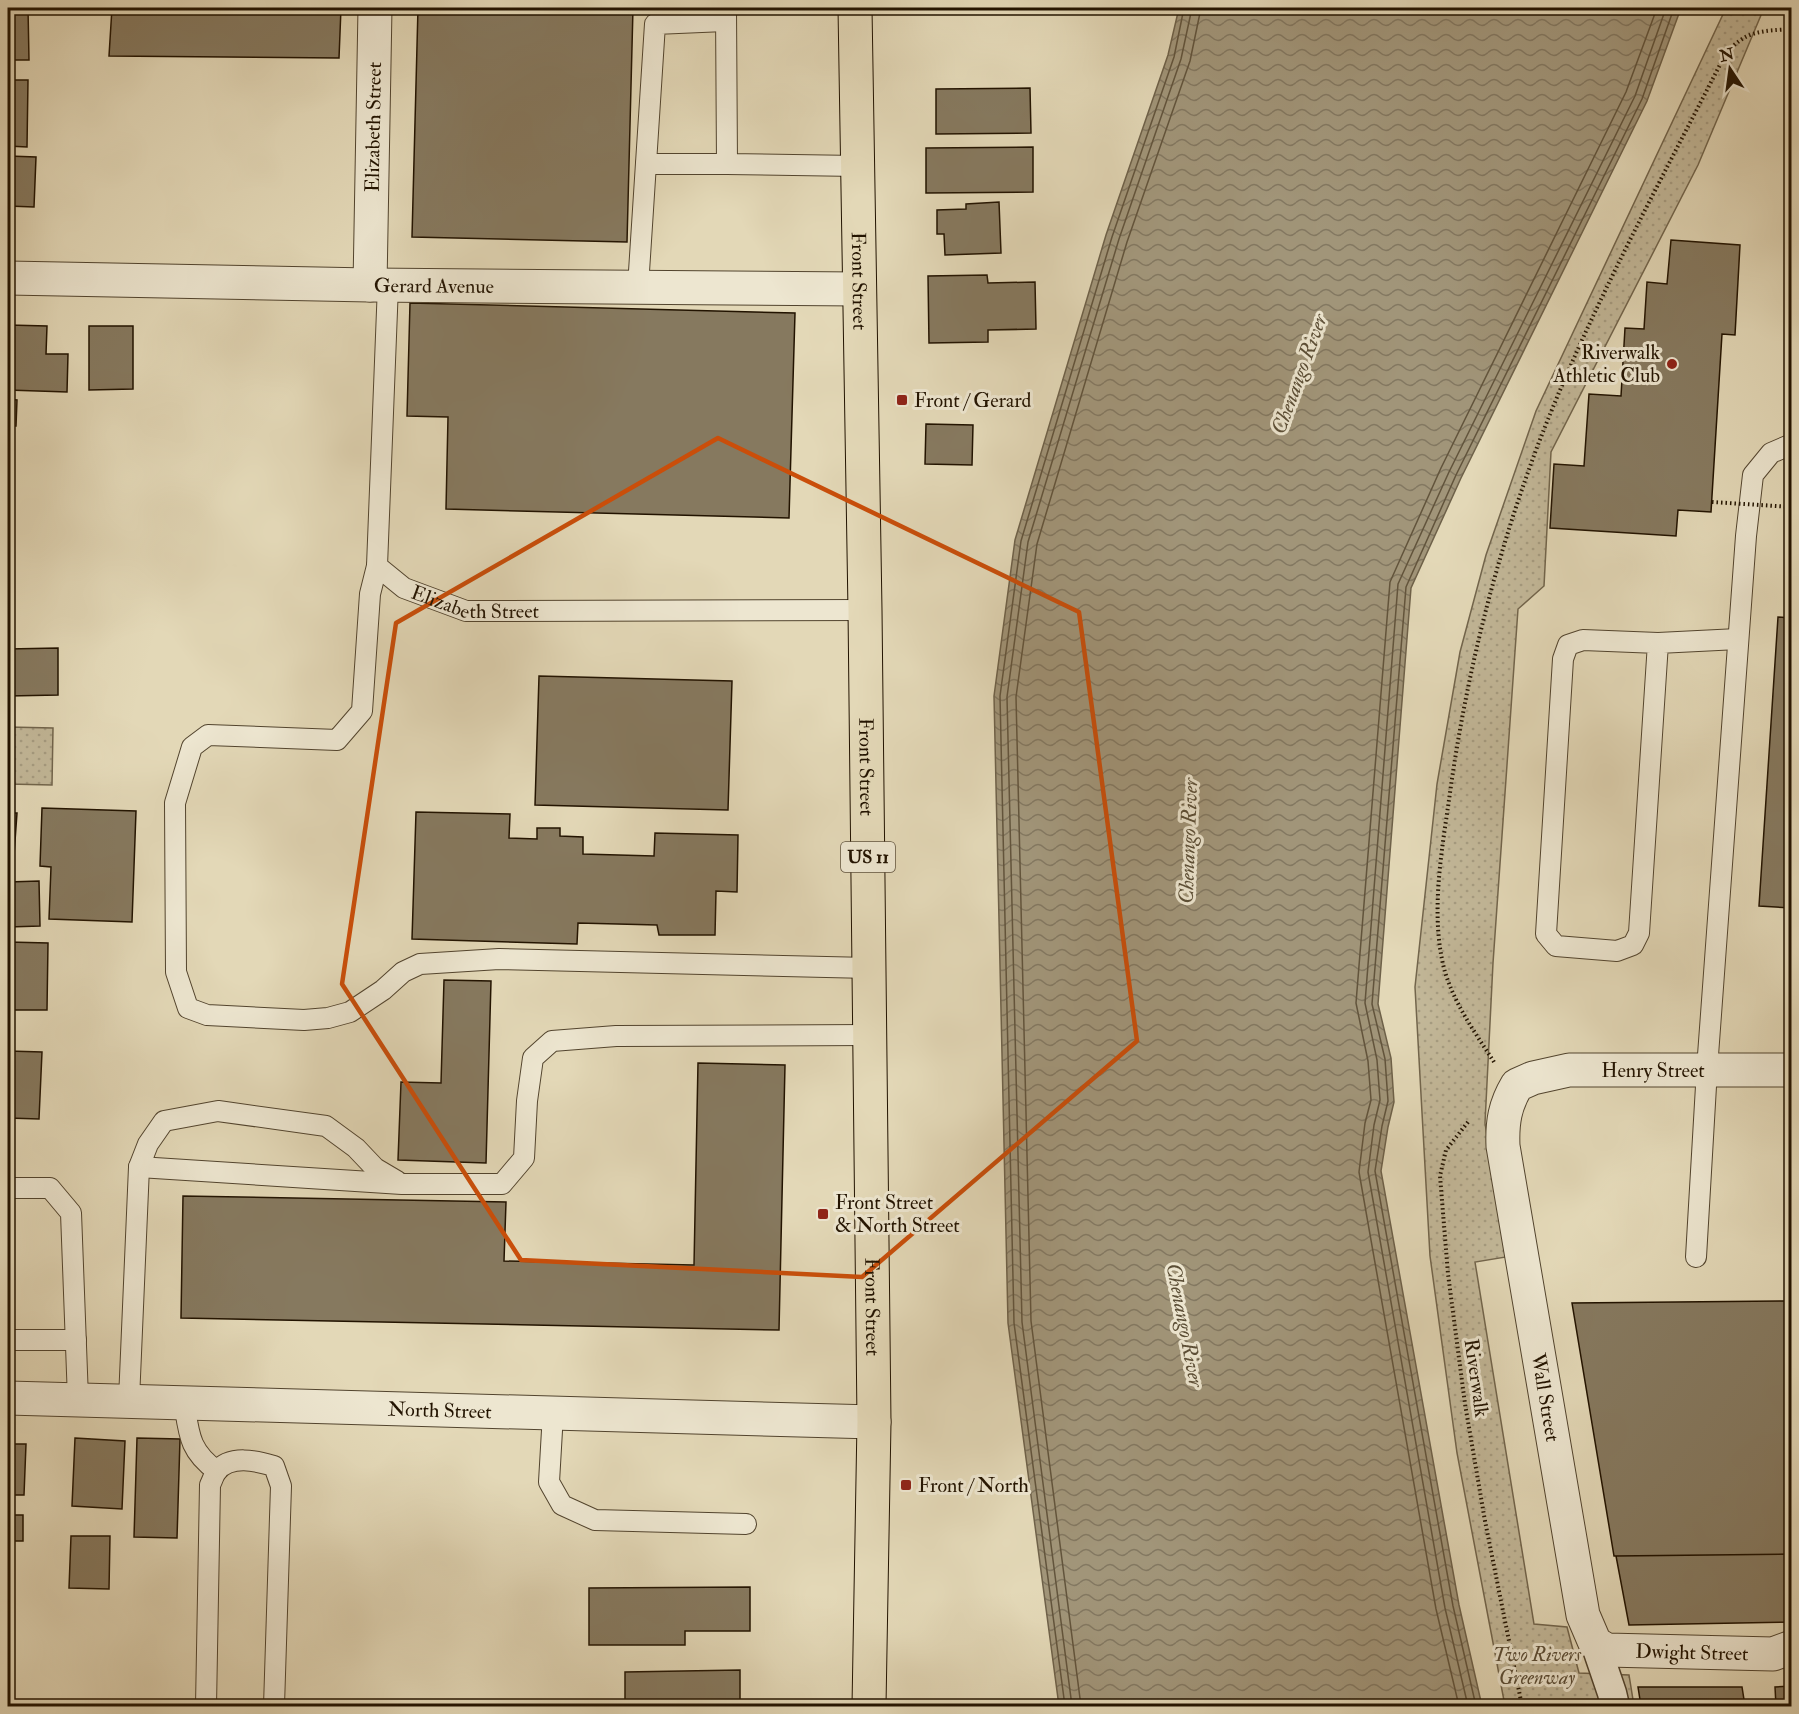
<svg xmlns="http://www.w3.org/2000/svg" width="1799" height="1714" viewBox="0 0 1799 1714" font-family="'IM FELL Double Pica',serif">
	<defs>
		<pattern id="park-dots" width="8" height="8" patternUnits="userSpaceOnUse" patternTransform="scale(1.5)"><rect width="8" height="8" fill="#c2b798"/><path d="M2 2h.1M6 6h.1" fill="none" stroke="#a69c81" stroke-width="1.8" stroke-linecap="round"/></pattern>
		<pattern id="water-waves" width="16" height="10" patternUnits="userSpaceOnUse" patternTransform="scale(1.5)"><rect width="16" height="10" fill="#a19579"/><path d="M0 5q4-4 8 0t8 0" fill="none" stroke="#837861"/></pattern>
	</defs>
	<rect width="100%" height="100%" fill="#e3d8b7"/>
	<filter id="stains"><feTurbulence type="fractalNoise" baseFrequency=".00333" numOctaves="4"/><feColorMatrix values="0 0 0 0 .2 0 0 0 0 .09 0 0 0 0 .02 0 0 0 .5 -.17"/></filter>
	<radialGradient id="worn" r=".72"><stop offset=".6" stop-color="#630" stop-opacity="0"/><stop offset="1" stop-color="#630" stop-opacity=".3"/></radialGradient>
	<!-- park -->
	<path fill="url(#park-dots)" stroke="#72654c" stroke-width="1.5" d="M1726,8H1764L1698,165L1551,452L1544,586L1518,609L1493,963L1485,1123L1506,1257L1475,1262L1534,1624L1567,1627L1579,1673L1629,1675L1634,1706H1505L1457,1453L1430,1256L1415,987L1437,784L1460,652L1486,555L1536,411Z
		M8,727L53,728L52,785L8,784Z"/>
	<!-- water -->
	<path fill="url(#water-waves)" stroke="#6e6149" stroke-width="1.5" d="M1179,8H1681L1647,101L1461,478L1411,588L1378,1004L1391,1058L1394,1102L1388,1127L1381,1171L1459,1605L1482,1706H1059L1008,1323L994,696L1015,540L1106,235L1168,55Z"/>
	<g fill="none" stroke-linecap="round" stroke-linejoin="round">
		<!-- shore -->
		<path stroke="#62543c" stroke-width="1.5" d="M1065,1706L1014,1323L1000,696L1021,541L1112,237L1174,57L1184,8
			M1072,1706L1022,1322L1007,697L1028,542L1119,239L1181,59L1192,8
			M1081,1706L1031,1321L1016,697L1037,544L1127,242L1190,61L1201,8
			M1459,1706L1436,1609L1359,1172L1365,1123L1371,1100L1368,1061L1356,1003L1390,582L1441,468L1626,92L1657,8
			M1468,1706L1445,1608L1368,1172L1374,1125L1380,1100L1377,1060L1365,1003L1398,584L1449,472L1635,96L1666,8
			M1476,1706L1453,1606L1375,1171L1382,1126L1388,1101L1385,1059L1372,1004L1406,587L1456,475L1642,99L1674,8"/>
	</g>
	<!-- building -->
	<path fill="#86795f" stroke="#221300" stroke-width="1.5" d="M8,8H28L29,60H8Z
		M112,8H341L339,58L109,56Z
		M418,8H633L627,242L412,237Z
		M8,80H28L27,147L8,146Z
		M1030,88L1031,133L936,134V89Z
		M1033,147V192L926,193V148Z
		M8,156L36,157L34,207L8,206Z
		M999,202L1001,253L945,255L944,234H937V210L966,209V204Z
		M1671,240L1740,245L1735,335L1722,334L1711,512L1678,510L1676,536L1550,528L1554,464L1584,466L1589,394L1621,396L1625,328L1644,329L1647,282L1667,284Z
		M987,275L988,283L1035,282L1036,329L988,330V342L929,343L928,276Z
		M410,303L795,313L789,518L446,509L448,417L407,416Z
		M8,325L47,326L46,354H68L67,392L8,390Z
		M89,326H133V389L89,390Z
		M8,399L17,400L16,426H8Z
		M926,424L973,425L972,465L925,464Z
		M8,462H13L12,495H8Z
		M1778,617L1792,618V908L1759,906Z
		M58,648V695L8,696V649Z
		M539,676L732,681L728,810L535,805Z
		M42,808L136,811L132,922L49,919L51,867L40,866Z
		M416,812L510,814L509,838L537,839V828H560V836L583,837V854L654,856L655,833L738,835L737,892L716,891L715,935H659L657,925L578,923L577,944L412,939Z
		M8,813H17L14,855L8,854Z
		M39,881L40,926L8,927V882Z
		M8,942L48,943L47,1010H8Z
		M444,980L491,981L486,1163L398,1160L401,1082L441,1083Z
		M8,1051L42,1052L39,1119L8,1118Z
		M698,1063L785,1065L779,1330L181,1318L183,1196L506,1202L504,1261L694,1265Z
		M1788,1301L1792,1554L1614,1556L1572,1303Z
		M75,1438L125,1441L122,1509L72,1506Z
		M137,1438L180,1439L177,1538L134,1537Z
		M8,1444H26L24,1495H8Z
		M8,1515H23V1541H8Z
		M71,1536H110L109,1589L69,1588Z
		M1792,1554V1622L1629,1625L1616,1556Z
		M750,1587V1631H685V1645H589V1588Z
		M740,1670V1706H625V1672Z
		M1792,1686V1706H1776L1775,1687Z
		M1638,1687H1742L1745,1706H1641Z"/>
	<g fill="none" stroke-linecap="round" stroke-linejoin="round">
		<defs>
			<g id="service">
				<path d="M726,10L727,164L857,166"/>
				<path d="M646,164H727"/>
				<path id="s1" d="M388,285L377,566L404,588L466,611L865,610"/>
				<path d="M638,287L655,24L725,21"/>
				<path d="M377,566L370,594L362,711L337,740L208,735L192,747L175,803L176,972L188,1008L207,1015L304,1020L328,1018L350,1012L383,990L403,972L420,964L499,959L869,968"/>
				<path d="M1658,643L1639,933L1633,945L1617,951L1556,946L1546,934L1563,659L1568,645L1583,640L1658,643L1738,639"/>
				<path d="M139,1167L402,1184H502L524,1158L527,1101L533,1058L552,1041L616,1036L870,1035"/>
				<path d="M8,1188H50L71,1213L78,1399"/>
				<path d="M1696,1257L1707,1069L1746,536L1753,475L1771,453L1792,444"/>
				<path d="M8,1340H76"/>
				<path d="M129,1400L139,1167L148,1144L164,1121L218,1111L326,1126L356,1148L375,1168L397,1181"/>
				<path d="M184,1402C189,1434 189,1451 217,1471"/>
				<path d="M553,1413L549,1482L562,1505L595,1520L746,1524"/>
				<path d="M206,1706L210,1485C212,1481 214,1475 216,1472C230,1454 257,1461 274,1466L281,1486L274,1706"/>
			</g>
			<path id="pedestrian" d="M1595,1643L1612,1693L1615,1706"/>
			<g id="minor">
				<path id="s2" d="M8,278L370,285L859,289"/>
				<path id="s3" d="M370,285L375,8"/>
				<path id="s4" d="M1792,1070H1569L1533,1078L1517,1085C1505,1105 1502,1122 1503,1146L1583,1615L1595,1643L1607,1650L1773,1654L1792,1647"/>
				<path id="s5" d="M8,1398L874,1422"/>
			</g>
			<g id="primary">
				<path id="s6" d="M855,8L865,610L874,1422L869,1706"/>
			</g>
		</defs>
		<!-- service casing -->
		<use href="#service" stroke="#52442e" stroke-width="22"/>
		<!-- pedestrian casing -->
		<use href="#pedestrian" stroke="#52442e" stroke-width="31"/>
		<!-- minor casing -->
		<use href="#minor" stroke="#52442e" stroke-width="35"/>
		<!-- primary casing -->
		<use href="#primary" stroke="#221300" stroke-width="35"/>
		<!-- path -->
		<path stroke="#221300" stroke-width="4" stroke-dasharray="1.5 3" stroke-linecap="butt" d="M1494,1062C1476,1034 1455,1005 1445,972C1430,918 1441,855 1449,800C1465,681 1494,563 1536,450C1588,313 1659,184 1725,55C1745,30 1762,31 1792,29
			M1468,1122L1446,1150L1440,1176L1448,1274L1465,1404L1485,1521L1522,1706"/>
		<!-- service -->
		<use href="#service" stroke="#ede6d0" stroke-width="20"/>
		<!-- pedestrian -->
		<use href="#pedestrian" stroke="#ede6d0" stroke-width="28"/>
		<!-- minor -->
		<use href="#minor" stroke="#ede6d0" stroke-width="33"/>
		<!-- primary -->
		<use href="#primary" stroke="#e3d8b7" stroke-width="33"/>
		<!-- path-bridge -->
		<path stroke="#221300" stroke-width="4" stroke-dasharray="1.5 3" stroke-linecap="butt" d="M1712,502L1792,507"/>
	</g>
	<!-- marked area -->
	<path fill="none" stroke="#ca4e0a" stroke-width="4.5" stroke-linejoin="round" d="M718,438L1079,612L1137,1041L862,1277L521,1260L342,984L396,623Z"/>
	<!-- markers -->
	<g fill="#8f2418" stroke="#ede6d0" stroke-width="2">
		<circle cx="1672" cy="364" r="6"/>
		<rect x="896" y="394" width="12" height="12" rx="3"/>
		<rect x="817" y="1208" width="12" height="12" rx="3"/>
		<rect x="900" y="1479" width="12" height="12" rx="3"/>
	</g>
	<g text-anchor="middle" stroke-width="6" stroke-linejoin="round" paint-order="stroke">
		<!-- shield labels -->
		<rect fill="#ede6d0" stroke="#5f523e" stroke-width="1.5" x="841" y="842" width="54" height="30" rx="4.5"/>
		<g font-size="18" font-weight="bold" fill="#221300">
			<text x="868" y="863">US 11</text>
		</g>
		<!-- street labels -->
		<g font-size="20" fill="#221300" stroke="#ede6d0">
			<text dy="7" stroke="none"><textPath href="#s3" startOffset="158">Elizabeth Street</textPath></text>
			<text dy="7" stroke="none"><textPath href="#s6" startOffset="273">Front Street</textPath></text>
			<text dy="7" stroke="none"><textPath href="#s2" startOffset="426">Gerard Avenue</textPath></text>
			<text dy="7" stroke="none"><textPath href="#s1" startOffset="390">Elizabeth Street</textPath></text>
			<text dy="7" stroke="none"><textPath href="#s6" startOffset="759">Front Street</textPath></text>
			<text x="1653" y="1077">Henry Street</text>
			<text dy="7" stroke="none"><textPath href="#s6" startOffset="1299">Front Street</textPath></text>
			<text transform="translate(1477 1378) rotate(82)" y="7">Riverwalk</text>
			<text dy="7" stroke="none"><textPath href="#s4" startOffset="596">Wall Street</textPath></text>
			<text dy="7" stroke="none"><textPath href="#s5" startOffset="432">North Street</textPath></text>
			<text dy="7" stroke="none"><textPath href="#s4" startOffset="946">Dwight Street</textPath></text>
		</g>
		<!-- poi labels -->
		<g font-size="20" fill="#221300" stroke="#ede6d0" text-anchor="start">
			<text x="1660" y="359" text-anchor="end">Riverwalk<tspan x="1660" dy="23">Athletic Club</tspan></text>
			<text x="914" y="407">Front / Gerard</text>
			<text x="835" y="1209">Front Street<tspan x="835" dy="23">&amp; North Street</tspan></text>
			<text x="918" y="1492">Front / North</text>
		</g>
		<!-- park labels -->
		<g font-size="20" font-style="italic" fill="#5a4c35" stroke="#ede6d0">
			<text x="1537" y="1661">Two Rivers<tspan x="1537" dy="23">Greenway</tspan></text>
		</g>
		<!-- water labels -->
		<g font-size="21" font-style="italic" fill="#5b4e36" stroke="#ede6d0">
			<text transform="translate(1299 374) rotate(-70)" y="7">Chenango River</text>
			<text transform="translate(1188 841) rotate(-88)" y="7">Chenango River</text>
			<text transform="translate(1185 1325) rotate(79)" y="7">Chenango River</text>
		</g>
	</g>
	<!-- margin -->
	<rect width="1799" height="1714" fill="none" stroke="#e3d8b7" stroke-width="30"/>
	<rect x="9" y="9" width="1781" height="1696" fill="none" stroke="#221300" stroke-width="3"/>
	<rect x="15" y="15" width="1769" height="1684" fill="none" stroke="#221300" stroke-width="1.5"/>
	<!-- north arrow -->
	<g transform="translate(1730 69) rotate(347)" stroke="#ede6d0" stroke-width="4.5" paint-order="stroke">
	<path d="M0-4.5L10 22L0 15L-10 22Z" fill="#221300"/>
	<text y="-9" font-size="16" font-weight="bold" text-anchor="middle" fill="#221300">N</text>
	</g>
	<rect width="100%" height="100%" filter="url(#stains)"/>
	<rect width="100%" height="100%" fill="url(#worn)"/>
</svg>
